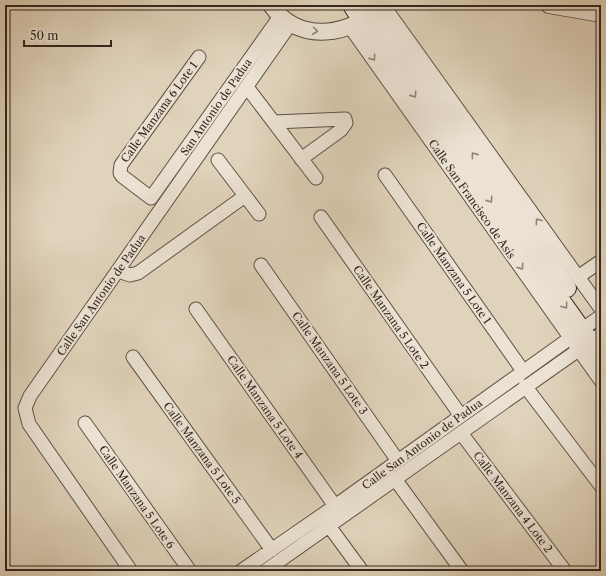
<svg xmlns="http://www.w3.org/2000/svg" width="606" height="576" viewBox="0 0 606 576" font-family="'Libre Caslon Text',serif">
	<rect width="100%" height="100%" fill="#e0d3bb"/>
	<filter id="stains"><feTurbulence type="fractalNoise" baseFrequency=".005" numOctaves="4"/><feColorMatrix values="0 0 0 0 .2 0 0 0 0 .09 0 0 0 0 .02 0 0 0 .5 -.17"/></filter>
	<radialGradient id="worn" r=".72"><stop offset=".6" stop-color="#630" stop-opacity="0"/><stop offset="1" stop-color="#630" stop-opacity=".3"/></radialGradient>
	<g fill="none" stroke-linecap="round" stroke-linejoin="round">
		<defs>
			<path id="minor" d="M383,5L601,309
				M350,27L601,381
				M199,57L121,165L120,173L122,176L151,198L281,15
				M247,87L316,178
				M274,122L345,119L346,123L341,130L301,159
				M218,160L259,214
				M385,175L523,371
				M321,217L461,416
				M261,265L398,461
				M118,271L130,275L138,273L245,196
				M578,277L601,261
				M196,309L335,506
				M133,357L272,550
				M525,386L601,486
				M85,423L190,571
				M461,433L565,571
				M395,479L462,571
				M329,526L362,571
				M131,571L29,424L25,408L30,396L291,23
				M241,571L335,506L601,316
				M265,571L601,334"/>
			<path id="tertiary" d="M271,5C299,45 352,36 382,5
				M549,5L601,14"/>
			<path id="secondary" d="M352,5L362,21L601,357
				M370,5L567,288"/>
		</defs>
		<!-- minor casing -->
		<use href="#minor" stroke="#5e5246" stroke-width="15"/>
		<!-- tertiary casing -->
		<use href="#tertiary" stroke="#5e5246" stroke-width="18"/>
		<!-- secondary casing -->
		<use href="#secondary" stroke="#32271f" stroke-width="20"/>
		<!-- minor -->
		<use href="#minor" stroke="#ebe2d3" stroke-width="13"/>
		<!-- tertiary -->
		<use href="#tertiary" stroke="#ebe2d3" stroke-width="16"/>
		<!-- secondary -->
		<use href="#secondary" stroke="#ebe2d3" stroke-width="18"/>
	</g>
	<!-- one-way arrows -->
	<defs><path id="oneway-chevron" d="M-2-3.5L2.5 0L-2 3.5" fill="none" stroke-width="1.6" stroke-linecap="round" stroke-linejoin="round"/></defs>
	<g stroke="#8e8479">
		<use href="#oneway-chevron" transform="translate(315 31) rotate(8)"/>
		<use href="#oneway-chevron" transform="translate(373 58) rotate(55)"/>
		<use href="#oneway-chevron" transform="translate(414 95) rotate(55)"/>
		<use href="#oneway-chevron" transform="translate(474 155) rotate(-125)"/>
		<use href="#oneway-chevron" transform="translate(490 200) rotate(55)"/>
		<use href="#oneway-chevron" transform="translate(538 221) rotate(-126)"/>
		<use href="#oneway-chevron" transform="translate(521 267) rotate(55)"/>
		<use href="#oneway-chevron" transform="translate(565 306) rotate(55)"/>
	</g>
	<g text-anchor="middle" stroke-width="4" stroke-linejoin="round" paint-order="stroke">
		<!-- street labels -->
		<g font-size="11" fill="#32271f" stroke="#ebe2d3">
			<text transform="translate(216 107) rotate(-55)" y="4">San Antonio de Padua</text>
			<text transform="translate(159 112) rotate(-54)" y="4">Calle Manzana 6 Lote 1</text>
			<text transform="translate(472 199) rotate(55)" y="4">Calle San Francisco de Asís</text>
			<text transform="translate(454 273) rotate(55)" y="4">Calle Manzana 5 Lote 1</text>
			<text transform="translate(101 295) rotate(-55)" y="4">Calle San Antonio de Padua</text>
			<text transform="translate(391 317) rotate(55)" y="4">Calle Manzana 5 Lote 2</text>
			<text transform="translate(330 363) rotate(55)" y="4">Calle Manzana 5 Lote 3</text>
			<text transform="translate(265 407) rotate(55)" y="4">Calle Manzana 5 Lote 4</text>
			<text transform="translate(422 444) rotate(-36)" y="4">Calle San Antonio de Padua</text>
			<text transform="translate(202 453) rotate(54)" y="4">Calle Manzana 5 Lote 5</text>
			<text transform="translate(137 497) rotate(55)" y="4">Calle Manzana 5 Lote 6</text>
			<text transform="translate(513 502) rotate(53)" y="4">Calle Manzana 4 Lote 2</text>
		</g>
	</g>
	<!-- margin -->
	<rect width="606" height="576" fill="none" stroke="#e0d3bb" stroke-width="20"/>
	<rect x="6" y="6" width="594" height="564" fill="none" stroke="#32271f" stroke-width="2"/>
	<rect x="10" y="10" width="586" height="556" fill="none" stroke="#32271f"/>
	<!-- scale -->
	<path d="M24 40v6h87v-6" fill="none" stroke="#32271f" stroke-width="2"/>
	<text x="30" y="40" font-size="12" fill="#32271f" stroke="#ebe2d3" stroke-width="3" paint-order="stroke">50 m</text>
	<rect width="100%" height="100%" filter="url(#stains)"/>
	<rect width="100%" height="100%" fill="url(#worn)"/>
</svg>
